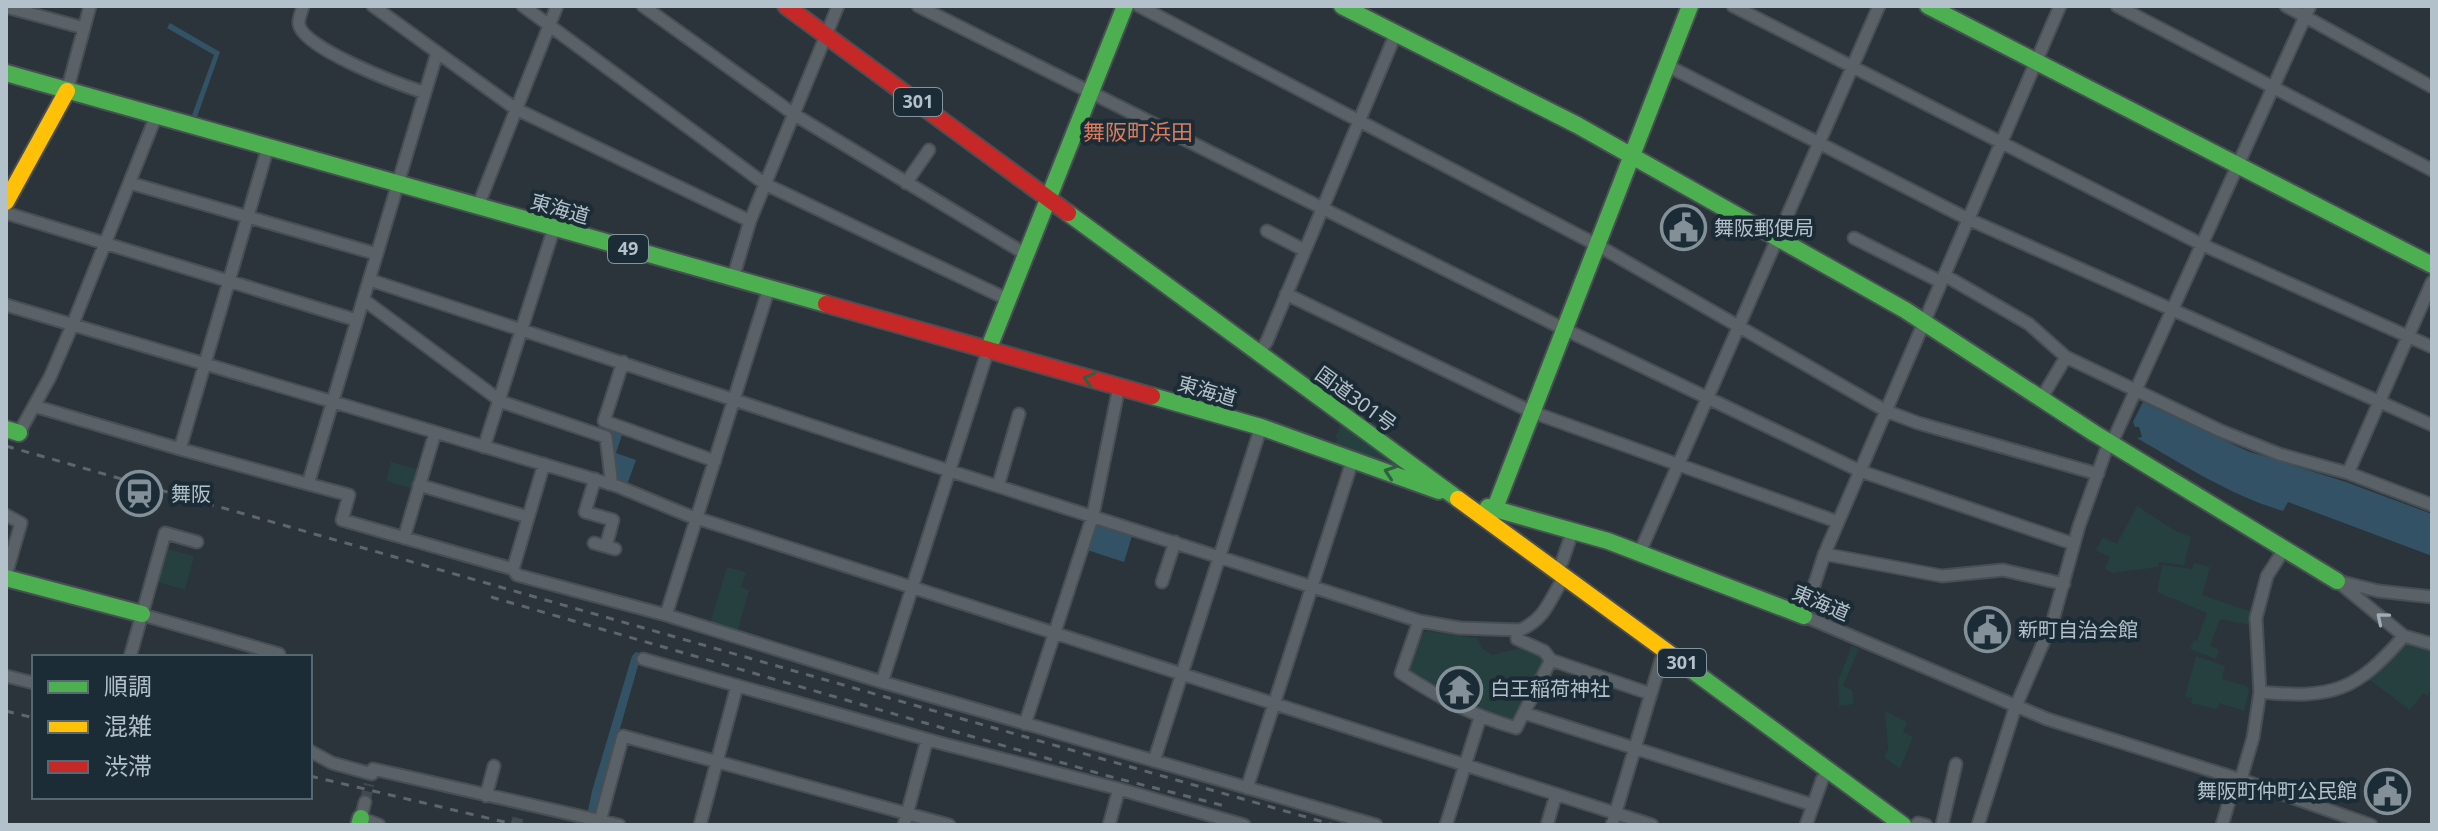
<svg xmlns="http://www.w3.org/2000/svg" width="2438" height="831" viewBox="0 0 2438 831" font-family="'Noto Sans','Noto Sans JP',sans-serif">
	<rect width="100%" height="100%" fill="#2a343a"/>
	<!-- green -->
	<path fill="#26403f" d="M1340,423L1395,461L1391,466L1333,446L1338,439L1335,436L1339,430Z
		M391,462L420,470L414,489L386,481Z
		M2137,506L2174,530L2191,537L2184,565L2159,562L2158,567L2113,573L2105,569L2110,557L2096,550L2103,537L2117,544Z
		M168,549L194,556L185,590L158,582Z
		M2194,563L2210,567L2202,595L2252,612L2250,625L2220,619L2210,646L2219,650L2216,659L2190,649L2194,640L2197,641L2207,613L2157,592L2162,565L2192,569Z
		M727,567L746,572L741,587L749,590L737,632L710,624Z
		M1426,631L1477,638L1482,648L1492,655L1520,648L1542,654L1545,663L1515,721L1511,722L1481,715L1407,671L1419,636Z
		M2406,642L2432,649V685L2428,696L2423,693L2410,710L2367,678Z
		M1852,646L1859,649L1843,686L1852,690L1854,704L1839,706L1838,681Z
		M2196,656L2225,666L2222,679L2247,686L2249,691L2244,711L2219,703L2217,709L2191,703L2192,698L2185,697Z
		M1885,711L1907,722L1903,732L1913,737L1900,769L1884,757L1888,749Z"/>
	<!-- water -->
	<path fill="#335265" d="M170,23L220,52L197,117L192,115L214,55L167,28Z
		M2143,402L2247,451L2346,482L2432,514V556L2288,502L2283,511C2230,495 2185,466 2137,438L2142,437L2139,427H2135L2133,422Z
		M604,425L623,432L616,453L636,460L627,485L616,481L601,432Z
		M1093,523L1133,533L1124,562L1084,549Z
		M636,652L639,653L640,659L593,822L591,825H585L592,791L632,656Z"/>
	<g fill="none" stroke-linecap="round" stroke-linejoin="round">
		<!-- street-tunnel -->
		<path stroke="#3f4950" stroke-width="11" stroke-dasharray="11 5.5" stroke-linecap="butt" d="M365,802L369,784
			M516,825L518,818"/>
		<defs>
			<path id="street" d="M303,6C302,11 298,19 299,24C301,48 401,85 423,92
				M373,6L516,109L750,221
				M523,6L765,184L1009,300
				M643,6L795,115L1027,255
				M918,6L1564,329L1860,471L2074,544
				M1139,6L1597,245L1886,411L1918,423L2098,474
				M1733,6L2203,245L2432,347
				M2060,6L1824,555L1804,616L2047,719L2248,782L2371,825
				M2117,6L2432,170
				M2286,6L2432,87
				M6,7L84,28
				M1666,65L1968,219L2432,425
				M67,91L90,6
				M268,147L180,449L308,484L437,53
				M130,183L377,254
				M906,183L929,150
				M478,206L557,6
				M6,213L356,320
				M1267,231L1304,250
				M1854,238L1941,282
				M1944,275L2029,324L2066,357L2221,431L2279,454L2348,473L2432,505
				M733,278L750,221L838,6
				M370,280L950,471L1419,621L1460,628L1520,630C1547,618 1549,599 1564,578
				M1286,294L1532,412L1838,522
				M364,300L502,402L606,437L611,478L609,484
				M6,305L617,486L687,515L1652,825
				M1259,353L1267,341L1396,33
				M623,362L604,421L715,461
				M2041,399L2066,357
				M34,406L180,449
				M19,433L50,377L72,326L156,116
				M484,447L554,228
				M2348,473L2432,282
				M595,479L585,512L613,520L606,546
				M308,484L349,495L342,520L513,569L517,575L666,615L882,682L1376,825
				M419,485L528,517
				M998,486L1019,414
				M6,515L21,523L6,575
				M404,538L435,433
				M594,543L615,549
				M1640,552L1879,6
				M1824,554L1942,576L2003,570L2064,584
				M1562,562L1573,530
				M513,569L544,464
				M2337,581L2404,636L2432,644
				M1162,582L1175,542
				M2342,582L2378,591L2432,597
				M666,615L769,288
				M150,617L279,654L278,657
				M1419,621L1401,673C1440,698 1471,715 1516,728L1551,660
				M1517,631V639L1544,651L1551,660L1651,694
				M130,657L165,533L197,542
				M643,659L940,743L1119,789L1244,825
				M6,676L34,683
				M882,682L988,350
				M2260,692C2333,699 2356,691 2404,636
				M1524,713L1813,805
				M1025,724L1093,515L1119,387
				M310,751L332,763L372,774L373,769L619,825
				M1154,761L1261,427
				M2241,779L2253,738L2260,692L2256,618L2267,576L2285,548
				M1247,788L1353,459
				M486,796L494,766
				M365,802L361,818L379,825
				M600,821L623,736L949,825
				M700,825L737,686
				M904,825L927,740
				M1109,825L1119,789
				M1446,825L1480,718
				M1547,825L1556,794
				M1612,825L1661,660L1667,652
				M1806,825L1822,780L1828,771
				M1916,825L1918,823L1926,825
				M1942,825L1956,764
				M1978,825L2015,708L2053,620L2079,526L2106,450L2115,436L2310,6
				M2222,825L2236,778"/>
			<path id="fast" d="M1342,6L1577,125L1905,310L2094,433L2337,581
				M1928,6L2432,265
				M6,73L826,304
				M1068,213L1458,499
				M988,350L1125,6
				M1152,396L1261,427L1439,491
				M6,429L19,433
				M1488,507L1608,541L1804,616
				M1487,519L1495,508L1690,6
				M6,578L142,614
				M1670,654L1903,825
				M359,825L361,818"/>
			<path id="slow" d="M6,202L67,91
				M1458,499L1670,654"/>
			<path id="jam" d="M786,6L1068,213
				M826,304L1152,396"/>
		</defs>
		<!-- street casing -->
		<use href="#street" stroke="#484f54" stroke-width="15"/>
		<!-- fast casing -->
		<use href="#fast" stroke="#484f54" stroke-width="20"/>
		<!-- slow casing -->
		<use href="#slow" stroke="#484f54" stroke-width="20"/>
		<!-- jam casing -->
		<use href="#jam" stroke="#484f54" stroke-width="20"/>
		<!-- street -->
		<use href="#street" stroke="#5a6268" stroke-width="11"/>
		<!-- fast -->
		<use href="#fast" stroke="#4caf50" stroke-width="16"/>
		<!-- slow -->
		<use href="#slow" stroke="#ffc107" stroke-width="16"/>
		<!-- jam -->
		<use href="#jam" stroke="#c62828" stroke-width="16"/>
		<!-- rail -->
		<path stroke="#5e666c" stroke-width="3" stroke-dasharray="8 8" stroke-linecap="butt" d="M6,446L1334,825
			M491,597L1108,776L1225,806
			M6,711L34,718
			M310,776L517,825"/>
	</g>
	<!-- one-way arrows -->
	<defs><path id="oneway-chevron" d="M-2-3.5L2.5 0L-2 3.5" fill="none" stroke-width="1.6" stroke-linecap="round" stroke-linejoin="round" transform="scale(2)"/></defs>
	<g stroke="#2f6040">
		<use href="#oneway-chevron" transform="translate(1089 379) rotate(-164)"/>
		<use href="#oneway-chevron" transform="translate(1390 472) rotate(-161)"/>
	</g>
	<use stroke="#a1aeb7" href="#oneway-chevron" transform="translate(2382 618) rotate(-140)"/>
	<!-- icons -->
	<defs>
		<symbol id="civic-ring" viewBox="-11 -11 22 22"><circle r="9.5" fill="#1c2c36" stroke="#839098" stroke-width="1.5"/><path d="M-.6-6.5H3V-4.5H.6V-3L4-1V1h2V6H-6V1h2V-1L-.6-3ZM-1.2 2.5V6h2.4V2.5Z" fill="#839098"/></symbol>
		<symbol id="station-ring" viewBox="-11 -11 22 22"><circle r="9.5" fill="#1c2c36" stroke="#839098" stroke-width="1.5"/><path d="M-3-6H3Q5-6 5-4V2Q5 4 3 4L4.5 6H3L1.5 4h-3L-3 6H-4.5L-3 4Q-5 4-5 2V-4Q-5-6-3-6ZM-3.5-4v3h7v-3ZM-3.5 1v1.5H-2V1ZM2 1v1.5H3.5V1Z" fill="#839098"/></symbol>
		<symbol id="temple-ring" viewBox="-11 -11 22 22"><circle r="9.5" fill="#1c2c36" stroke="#839098" stroke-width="1.5"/><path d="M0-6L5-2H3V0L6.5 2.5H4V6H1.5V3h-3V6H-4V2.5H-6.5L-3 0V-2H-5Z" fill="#839098"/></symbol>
	</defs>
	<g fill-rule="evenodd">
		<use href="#civic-ring" x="1658" y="202" width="51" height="51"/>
		<use href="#station-ring" x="114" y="468" width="51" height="51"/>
		<use href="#civic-ring" x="1962" y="604" width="51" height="51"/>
		<use href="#temple-ring" x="1434" y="664" width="51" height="51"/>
		<use href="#civic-ring" x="2362" y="766" width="51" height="51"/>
	</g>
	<g text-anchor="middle" stroke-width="8" stroke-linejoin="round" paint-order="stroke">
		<!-- shield labels -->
		<g fill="#1c2c36" stroke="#86949e" stroke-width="2">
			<rect x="894" y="88" width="48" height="28" rx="6"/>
			<rect x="608" y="235" width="40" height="28" rx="6"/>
			<rect x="1658" y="649" width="48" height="28" rx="6"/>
		</g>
		<g font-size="18" font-weight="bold" fill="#b3c1cb">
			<text x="918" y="108">301</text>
			<text x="628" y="255">49</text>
			<text x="1682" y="669">301</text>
		</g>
		<!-- street labels -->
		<g font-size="20" fill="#b3c1cb" stroke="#1c2c36">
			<text transform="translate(560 209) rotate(16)" y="7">東海道</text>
			<text transform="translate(1207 391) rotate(16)" y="7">東海道</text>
			<text transform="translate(1356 399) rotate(36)" y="7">国道301号</text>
			<text transform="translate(1821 603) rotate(23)" y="7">東海道</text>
		</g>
		<!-- poi labels -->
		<g font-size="20" fill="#b3c1cb" stroke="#1c2c36" text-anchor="start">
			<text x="1714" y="235">舞阪郵便局</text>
			<text x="171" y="501">舞阪</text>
			<text x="2018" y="637">新町自治会館</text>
			<text x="1490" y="696">白王稲荷神社</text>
			<text x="2357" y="798" text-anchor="end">舞阪町仲町公民館</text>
		</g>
		<!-- neighbourhood labels -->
		<g font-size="22" fill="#df7b5b" stroke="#1c2c36">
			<text x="1138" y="140">舞阪町浜田</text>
		</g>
	</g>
	<!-- border -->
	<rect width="2438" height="831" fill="none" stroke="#b3c1cb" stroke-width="16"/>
	<!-- legend -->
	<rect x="32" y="655" width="280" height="144" fill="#1c2c36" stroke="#586872" stroke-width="2"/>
	<rect x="48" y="681" width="40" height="12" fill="#4caf50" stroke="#586872" stroke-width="2"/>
	<text x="104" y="695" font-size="24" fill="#b3c1cb">順調</text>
	<rect x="48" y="721" width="40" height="12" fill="#ffc107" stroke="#586872" stroke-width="2"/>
	<text x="104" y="735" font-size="24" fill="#b3c1cb">混雑</text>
	<rect x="48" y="761" width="40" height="12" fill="#c62828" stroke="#586872" stroke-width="2"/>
	<text x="104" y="775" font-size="24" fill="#b3c1cb">渋滞</text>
</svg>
